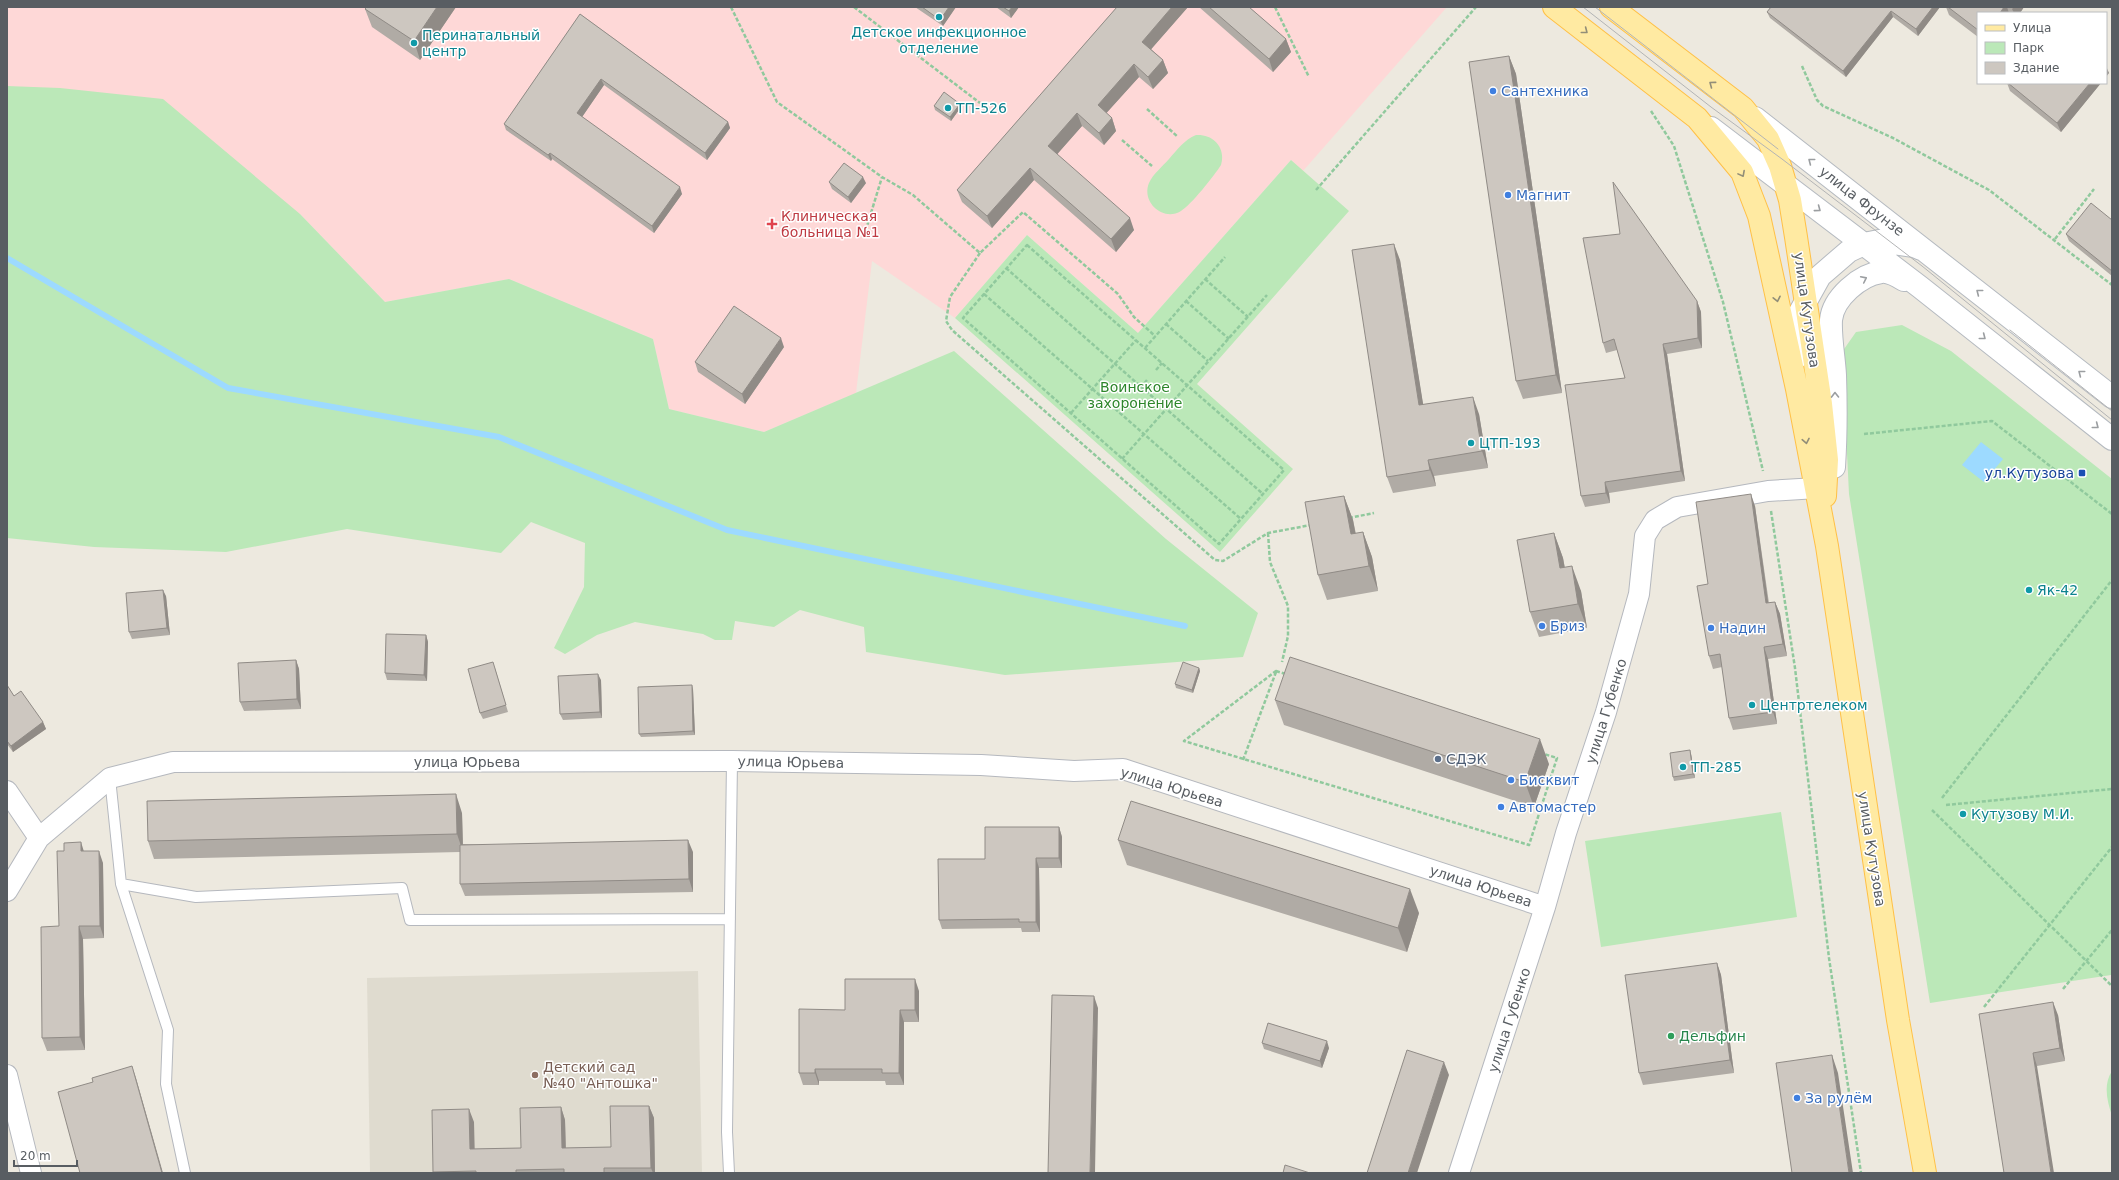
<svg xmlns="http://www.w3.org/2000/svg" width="2119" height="1180" viewBox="0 0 2119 1180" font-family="'DejaVu Sans',sans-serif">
	<rect width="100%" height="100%" fill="#ede9df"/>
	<!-- education -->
	<path fill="#dfdbcf" d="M698,971L702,1173H370L367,978Z"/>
	<!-- medical -->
	<path fill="#fed8d7" d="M8,7H1447L1303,171L1291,160L1138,333L1027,235L955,318L872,261L856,393L764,432L669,409L653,339L509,279L385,302L300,214L7,87Z"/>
	<!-- green -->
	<path fill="#bbe8b8" d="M7,86L60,88L163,99L300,214L385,302L509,279L653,339L669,409L764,432L954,351L1166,539L1258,613L1243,657L1005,675L866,652L864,627L800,610L774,627L735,621L732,640H715L703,634L635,622L597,635L565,654L554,648L584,587L585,543L531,522L501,553L347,529L226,552L94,547L7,538Z
		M1196,135C1214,134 1226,148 1221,165C1214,176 1191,205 1181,211C1163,222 1141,202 1149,183C1153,174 1162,167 1169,159C1177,150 1184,140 1196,135Z
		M1291,160L1349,211L1197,384L1293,469L1220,552L955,318L1027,235L1138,333Z
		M1902,325L1951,351L2112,479L2111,975L1930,1003L1849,494L1842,352L1856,332Z
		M1781,812L1797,917L1601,947L1585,841Z
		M2112,1071V1116C2107,1100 2103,1085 2112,1071Z"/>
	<!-- water -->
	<path fill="#9ddaff" d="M1981,442L2003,459L1984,482L1962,465Z"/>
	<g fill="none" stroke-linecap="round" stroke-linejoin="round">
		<!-- stream -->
		<path stroke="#9ddaff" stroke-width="6" d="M7,258L228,388L499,437L727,530L1185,626"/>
		<defs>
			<path id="lane" d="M110,778L121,884L168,1030L166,1084L185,1173
				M121,884L196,897L402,888L410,920L730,919
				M729,1173L727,1132L732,761"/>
			<path id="street" d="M7,791L39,838
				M7,891L39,838L110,778L173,762L732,761L981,765L1074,771L1123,769L1545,907
				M7,1075L31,1173
				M1459,1173L1545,907L1566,833L1606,712L1639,594L1645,536L1655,520L1677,507L1768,491L1817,488"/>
			<path id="secondary" d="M1755,118L2112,397
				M1711,128L1920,287L2112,439
				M1796,358L1795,321L1820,276L1849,251L1864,244L1879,241L1914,246L1921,249
				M1834,467C1836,436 1836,405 1835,375C1834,357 1830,337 1831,320C1833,298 1860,275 1881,272C1888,271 1899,277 1904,280"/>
			<path id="primary" d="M1554,7L1697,118L1742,172L1759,216L1797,389L1827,546L1898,1020L1925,1173
				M1611,7L1743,108L1768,139L1780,166L1790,200L1796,237L1821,404L1827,460L1825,496"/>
		</defs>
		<!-- lane casing -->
		<use href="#lane" stroke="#b5b8be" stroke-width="12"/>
		<!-- street casing -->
		<use href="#street" stroke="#b5b8be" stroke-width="22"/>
		<!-- secondary casing -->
		<use href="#secondary" stroke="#b5bac0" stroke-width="24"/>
		<!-- primary casing -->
		<use href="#primary" stroke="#ffc046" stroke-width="24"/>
		<!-- path -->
		<path stroke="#90c99d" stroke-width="2.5" stroke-dasharray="4 2" stroke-linecap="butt" d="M731,7L777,102L882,177L913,195L980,253L1023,212L1118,294L1134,317L1155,336
			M854,7L980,103
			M1275,7L1309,77
			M1802,66L1817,100L1823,106L1893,138L1989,190L2112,285
			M1147,109L1178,137
			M1651,111L1674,146L1723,302L1763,471
			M1122,140L1152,166
			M1316,190L1476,7
			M864,236L882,177
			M2055,239L2094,189
			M1027,245L1284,470L1219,544L963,318Z
			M980,253L950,297L946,321L952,330L1215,560L1223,561L1268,533L1311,525
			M1006,268L1263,494
			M1205,279L1248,317
			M984,294L1241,519
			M1186,301L1229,339
			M1166,324L1208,361
			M1145,348L1225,257
			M1156,370L1162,363
			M1141,387L1147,380
			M1071,413L1136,340
			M1864,434L1992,421L2112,514
			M1122,459L1267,295
			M1771,511L1795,668L1829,958L1861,1173
			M1349,518L1374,513
			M1268,533L1270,562L1288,606V636L1282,662
			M1276,671L1557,758L1529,845L1184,741Z
			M1243,760L1276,672
			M1942,798L2112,580
			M1946,805L2112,789
			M1932,810L2112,986
			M2063,989L2112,930
			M1984,1007L2112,847"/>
		<!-- lane -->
		<use href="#lane" stroke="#fff" stroke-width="10"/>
		<!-- street -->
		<use href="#street" stroke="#fff" stroke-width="20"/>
		<!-- secondary -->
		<use href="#secondary" stroke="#fff" stroke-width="22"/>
		<!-- primary -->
		<use href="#primary" stroke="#ffeaa2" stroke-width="22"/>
		<!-- tram -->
		<path stroke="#b3b4b5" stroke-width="1" d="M1583,7L1711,107L1782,159L1922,266L2112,420
			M1595,7L1778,149
			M2010,330L2112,411"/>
	</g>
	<!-- wall -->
	<path fill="#b0aba5" d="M367,7H456L420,60L372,27L365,9Z
		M915,7H956L943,26Z
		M996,7H1019L1011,18Z
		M1117,7H1188L1151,49L1163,60L1168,73L1153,89L1139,77L1106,113L1112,118L1116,131L1104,145L1082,126L1057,154L1134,230L1116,252L1034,180L992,228L962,202L957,190Z
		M1199,7H1249L1286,39L1291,52L1273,72Z
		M1940,7L1918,36L1893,17L1846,77L1770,18L1767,12Z
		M1946,7H2024L2020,13H1978V37L1949,15Z
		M580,14L728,122L730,128L707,160L604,85L582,117L682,194L654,233L552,159L551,161L506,130L504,124Z
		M1509,56L1516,74L1562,393L1523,399L1516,381Z
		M2007,83H2101L2061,132L2010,91Z
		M934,106L961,107L951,121L935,110Z
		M829,182L866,183L851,203L832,189Z
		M2112,220V276L2069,241L2066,234Z
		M1400,260L1423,405L1479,414L1488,468L1434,476L1436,486L1393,493L1387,477Z
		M1697,301L1701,312L1702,348L1667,354L1685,481L1609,493L1610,503L1585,507L1581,496L1625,378L1617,350L1606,353L1603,343Z
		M784,347L745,404L698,372L695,362Z
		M1344,496L1353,520L1356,534L1363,532L1372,557L1378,591L1327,600L1318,575Z
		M1755,506L1769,603L1775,602L1780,614L1787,656L1768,659L1777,724L1733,730L1729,718L1722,667L1713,669L1709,656L1708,584Z
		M1554,533L1563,558L1565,568L1581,591L1587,628L1539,637L1530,612Z
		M166,596L170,635L132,639L129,632Z
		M426,635L428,642L427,681L387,680L385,673Z
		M296,660L299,669L301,709L244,711L240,702Z
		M495,668L508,712L483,719L480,713Z
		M1199,668L1200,671L1193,693L1176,688L1175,684Z
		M601,680L602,718L563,720L560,714Z
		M7,685L14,696L43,722L46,729L13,752L7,744Z
		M693,689L695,735L641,737L639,734Z
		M1275,700L1549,764L1534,807L1284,725Z
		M1691,754L1695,778L1674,781L1673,777Z
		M462,813L463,844L693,852V892L465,896L460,884V852L154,859L148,841Z
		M1059,827L1062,837V868H1039L1040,932H1022L1021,928L942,929L939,920L985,859Z
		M1118,840L1419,913L1407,952L1127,865Z
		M84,851L103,863L104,938L83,939L85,1050L47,1051L42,1038Z
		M1717,963L1721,975L1734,1073L1643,1085L1639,1073Z
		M919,991V1022H904V1085H886L885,1081H819V1085H803L799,1073L845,1010Z
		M1979,1014L2058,1015L2065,1061L2037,1066Z
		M1262,1043L1329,1048L1322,1068L1264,1049Z
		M649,1106L654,1118L655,1173H433V1172L474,1122V1149L521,1148L561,1107L565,1120L566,1148L611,1147Z"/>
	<!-- shaded-wall -->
	<path fill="#908b86" d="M437,7H456L420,60L414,41Z
		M949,7H956L943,26L940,20Z
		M1012,7H1019L1011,18L1009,11Z
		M1172,7H1188L1147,54L1142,42Z
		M1933,7H1940L1918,36L1916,29Z
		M2004,7H2007L2009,13H2000Z
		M2014,7H2024L2020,13H2014L2012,9Z
		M1891,11L1893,17L1846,77L1843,71Z
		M1286,39L1291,52L1273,72L1269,59Z
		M1509,56L1516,74L1562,393L1556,375Z
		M1163,60L1168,73L1153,89L1148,77Z
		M1134,64L1139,77L1102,118L1098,105Z
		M2106,66L2109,73L2106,77Z
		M601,79L604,85L580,120L577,113Z
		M2090,83H2101L2061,132L2057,123Z
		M960,104L961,107L951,121L950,117Z
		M1077,113L1082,126L1053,159L1048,146Z
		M1112,118L1116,131L1104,145L1099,133Z
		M728,122L730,128L707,160L705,153Z
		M550,153L552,159L551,161L548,155Z
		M1030,168L1034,180L992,228L987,216Z
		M863,177L866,183L851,203L848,197Z
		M680,187L682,194L654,233L652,226Z
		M1130,218L1134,230L1116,252L1111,239Z
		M1394,244L1400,260L1426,422L1419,405Z
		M1697,301L1701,312L1702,348L1698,338Z
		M781,338L784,347L745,404L742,394Z
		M1663,344L1667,354L1685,481L1681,471Z
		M1473,397L1479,414L1488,468L1482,451Z
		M1428,460L1434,476L1436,486L1430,470Z
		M1605,482L1609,493L1610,503L1606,493Z
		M1751,494L1755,506L1770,616L1766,603Z
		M1344,496L1353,520L1360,559L1351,534Z
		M1363,532L1372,557L1378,591L1369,566Z
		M1554,533L1563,558L1569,593L1560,568Z
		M1572,566L1581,591L1587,628L1578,604Z
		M163,590L166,596L170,635L167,628Z
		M1775,602L1780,614L1787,656L1783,644Z
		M426,635L428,642L427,681L424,675Z
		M1764,647L1768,659L1777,724L1773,712Z
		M296,660L299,669L301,709L297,699Z
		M1199,668L1200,671L1193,693L1192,690Z
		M598,674L601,680L602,718L600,712Z
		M692,685L693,689L695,735L693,731Z
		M43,722L46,729L13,752L11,746Z
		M1540,739L1549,764L1534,807L1525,782Z
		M1690,750L1691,754L1695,778L1693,774Z
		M456,794L462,813L463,852L457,834Z
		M1059,827L1062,837V868L1059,858Z
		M688,840L693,852V892L689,879Z
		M81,842L85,855L81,851Z
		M99,851L103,863L104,938L100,926Z
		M1036,858L1039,868L1040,932L1036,922Z
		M1410,889L1419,913L1407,952L1398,928Z
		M79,926L83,939L85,1050L80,1037Z
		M1717,963L1721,975L1734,1073L1730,1060Z
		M915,979L919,991V1022L915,1010Z
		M1094,996L1098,1008L1095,1173H1090Z
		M2053,1002L2058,1015L2065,1061L2060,1048Z
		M900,1010L904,1022V1085L899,1073Z
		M1327,1041L1329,1048L1322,1068L1320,1061Z
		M2033,1053L2037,1066L2054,1173H2051Z
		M1832,1055L1838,1073L1853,1173H1849Z
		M1444,1062L1449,1075L1417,1173H1408Z
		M132,1066L136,1078L163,1173H162Z
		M815,1069L819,1081V1085L815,1073Z
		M649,1106L654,1118L655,1173H653L651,1168Z
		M561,1107L565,1120L566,1161L562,1148Z
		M469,1109L474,1122L475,1162L470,1149Z"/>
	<!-- building -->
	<path fill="#cdc7c0" stroke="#908b86" d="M367,7H437L414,41L365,9Z
		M922,7H949L940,20Z
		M1003,7H1012L1009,11Z
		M1117,7H1172L1142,42L1163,60L1148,77L1134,64L1098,105L1112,118L1099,133L1077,113L1048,146L1130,218L1111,239L1030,168L987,216L957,190Z
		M1209,7H1249L1286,39L1269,59Z
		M1771,7H1933L1916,29L1891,11L1843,71L1767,12Z
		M1948,7H2004L2000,13H1978V30Z
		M580,14L728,122L705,153L601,79L577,113L680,187L652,226L550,153L548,155L504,124Z
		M1509,56L1556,375L1516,381L1469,62Z
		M2008,83H2090L2057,123Z
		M944,92L960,104L950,117L934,106Z
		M844,163L863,177L848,197L829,182Z
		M1613,182L1697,301L1698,338L1663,344L1681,471L1605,482L1606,493L1581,496L1565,385L1625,378L1614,339L1603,343L1583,238L1620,234Z
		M2091,203L2112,220V271L2066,234Z
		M1394,244L1419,405L1473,397L1482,451L1428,460L1430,470L1387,477L1352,250Z
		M734,306L781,338L742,394L695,362Z
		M1751,494L1766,603L1775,602L1783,644L1764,647L1773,712L1729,718L1720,654L1709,656L1697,586L1708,584L1696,502Z
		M1344,496L1351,534L1363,532L1369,566L1318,575L1305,502Z
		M1554,533L1560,568L1572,566L1578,604L1530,612L1517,540Z
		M163,590L167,628L129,632L126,593Z
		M386,634L426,635L424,675L385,673Z
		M1290,657L1540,739L1525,782L1275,700Z
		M296,660L297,699L240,702L238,663Z
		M493,662L506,705L480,713L468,669Z
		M1183,662L1199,668L1192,690L1175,684Z
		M598,674L600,712L560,714L558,676Z
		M7,685L14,696L21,691L43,722L11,746L7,741Z
		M692,685L693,731L639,734L638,687Z
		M1690,750L1693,774L1673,777L1670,753Z
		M456,794L457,834L148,841L147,801Z
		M1131,801L1410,889L1398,928L1118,840Z
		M985,827H1059V858H1036V922H1019V919L939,920L938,859H985Z
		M688,840L689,879L460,884V845Z
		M81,842V851H99L100,926H79L80,1037L42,1038L41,927L59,926L57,851H64V843Z
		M1717,963L1730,1060L1639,1073L1625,975Z
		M845,979H915V1010H900L899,1073H882V1069H815V1073H799V1009L845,1010Z
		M1052,995L1094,996L1090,1173H1048Z
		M2053,1002L2060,1048L2033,1053L2051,1173H2004L1979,1014Z
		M1268,1023L1327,1041L1320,1061L1262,1043Z
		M1407,1050L1444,1062L1408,1173H1367Z
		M1832,1055L1849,1173H1792L1776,1063Z
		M132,1066L162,1173H80L58,1092L93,1082L92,1078Z
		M610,1106H649L651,1168H604V1173H564V1169L516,1170V1173H476V1171L433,1172L432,1110L469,1109L470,1149L521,1148L520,1108L561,1107L562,1148L611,1147Z
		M1285,1165L1310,1173H1283Z"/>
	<!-- one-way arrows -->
	<defs><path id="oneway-chevron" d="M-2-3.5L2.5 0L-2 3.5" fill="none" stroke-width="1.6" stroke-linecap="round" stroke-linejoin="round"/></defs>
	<g stroke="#928e78">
		<use href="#oneway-chevron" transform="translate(1585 31) rotate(38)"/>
		<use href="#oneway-chevron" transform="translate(1712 84) rotate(-143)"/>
		<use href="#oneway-chevron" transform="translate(1742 174) rotate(62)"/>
		<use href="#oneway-chevron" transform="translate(1777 299) rotate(78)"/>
		<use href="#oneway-chevron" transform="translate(1806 441) rotate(79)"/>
	</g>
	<g stroke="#9b9ea1">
		<use href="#oneway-chevron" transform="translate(1811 161) rotate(-142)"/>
		<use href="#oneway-chevron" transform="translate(1818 209) rotate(37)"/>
		<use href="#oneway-chevron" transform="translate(1864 279) rotate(-26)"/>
		<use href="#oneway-chevron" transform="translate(1979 292) rotate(-142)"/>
		<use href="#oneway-chevron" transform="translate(1983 337) rotate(38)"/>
		<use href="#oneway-chevron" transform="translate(2081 373) rotate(-142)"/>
		<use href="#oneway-chevron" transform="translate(1835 395) rotate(-91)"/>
		<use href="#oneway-chevron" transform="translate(2096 426) rotate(38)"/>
	</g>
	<!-- markers -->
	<g fill="#0f9aa8" stroke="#fff" stroke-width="1.5">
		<circle cx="939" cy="17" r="4"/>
		<circle cx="414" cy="43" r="4"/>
		<circle cx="948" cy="108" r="4"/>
		<circle cx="1471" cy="443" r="4"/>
		<circle cx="2029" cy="590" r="4"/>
		<circle cx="1752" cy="705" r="4"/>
		<circle cx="1683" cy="767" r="4"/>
		<circle cx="1963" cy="814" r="4"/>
	</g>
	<g fill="#3f7fe0" stroke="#fff" stroke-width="1.5">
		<circle cx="1493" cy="91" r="4"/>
		<circle cx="1508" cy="195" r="4"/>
		<circle cx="1542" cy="626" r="4"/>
		<circle cx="1711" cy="628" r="4"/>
		<circle cx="1511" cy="780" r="4"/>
		<circle cx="1501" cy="807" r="4"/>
		<circle cx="1797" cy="1098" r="4"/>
	</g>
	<path fill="#e0444e" stroke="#fff" stroke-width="1.5" d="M770 218h4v4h4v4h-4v4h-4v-4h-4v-4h4z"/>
	<rect fill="#1a4fb4" stroke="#fff" stroke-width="1.5" x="2078" y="469" width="8" height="8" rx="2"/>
	<circle fill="#5c6f8a" stroke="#fff" stroke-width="1.5" cx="1438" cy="759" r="4"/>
	<circle fill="#2e9e5b" stroke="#fff" stroke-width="1.5" cx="1671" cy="1036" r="4"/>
	<circle fill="#8d6e63" stroke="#fff" stroke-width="1.5" cx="535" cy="1075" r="4"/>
	<g text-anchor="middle" stroke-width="3" stroke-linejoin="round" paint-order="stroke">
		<!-- culture labels -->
		<g font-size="14" fill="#0d838f" stroke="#fff" text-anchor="start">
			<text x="939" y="37" text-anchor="middle">Детское инфекционное<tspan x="939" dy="16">отделение</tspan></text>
			<text x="422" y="40">Перинатальный<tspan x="422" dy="16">центр</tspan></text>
			<text x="956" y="113">ТП-526</text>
			<text x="1479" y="448">ЦТП-193</text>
			<text x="2037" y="595">Як-42</text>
			<text x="1760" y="710">Центртелеком</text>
			<text x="1691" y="772">ТП-285</text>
			<text x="1971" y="819">Кутузову М.И.</text>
		</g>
		<!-- shop labels -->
		<g font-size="14" fill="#366cbe" stroke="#fff" text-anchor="start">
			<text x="1501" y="96">Сантехника</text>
			<text x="1516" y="200">Магнит</text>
			<text x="1550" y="631">Бриз</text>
			<text x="1719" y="633">Надин</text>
			<text x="1519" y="785">Бисквит</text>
			<text x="1509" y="812">Автомастер</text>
			<text x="1805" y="1103">За рулём</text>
		</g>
		<!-- street labels -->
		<g font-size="14" fill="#585d62" stroke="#fff">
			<text transform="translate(1862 201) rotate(38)" y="5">улица Фрунзе</text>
			<text transform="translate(1807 310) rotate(82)" y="5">улица Кутузова</text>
			<text transform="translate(1606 711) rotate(-73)" y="5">улица Губенко</text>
			<text x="467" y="767">улица Юрьева</text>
			<text transform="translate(791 762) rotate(1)" y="5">улица Юрьева</text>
			<text transform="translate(1172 787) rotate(17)" y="5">улица Юрьева</text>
			<text transform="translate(1872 849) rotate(81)" y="5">улица Кутузова</text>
			<text transform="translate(1481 886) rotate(18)" y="5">улица Юрьева</text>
			<text transform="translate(1509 1020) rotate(-72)" y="5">улица Губенко</text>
		</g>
		<!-- health labels -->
		<g font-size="14" fill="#be3a42" stroke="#fff" text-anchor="start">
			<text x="781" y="221">Клиническая<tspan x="781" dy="16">больница №1</tspan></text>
		</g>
		<!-- park labels -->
		<g font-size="14" fill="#2d862b" stroke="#fff">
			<text x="1135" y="392">Воинское<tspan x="1135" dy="16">захоронение</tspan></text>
		</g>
		<!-- transit labels -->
		<g font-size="14" fill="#164399" stroke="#fff" text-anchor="end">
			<text x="2074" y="478">ул.Кутузова</text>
		</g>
		<!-- service labels -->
		<g font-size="14" fill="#4e5e75" stroke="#fff" text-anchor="start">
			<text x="1446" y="764">СДЭК</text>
		</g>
		<!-- leisure labels -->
		<g font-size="14" fill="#27864d" stroke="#fff" text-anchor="start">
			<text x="1679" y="1041">Дельфин</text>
		</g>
		<!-- education labels -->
		<g font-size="14" fill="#785e54" stroke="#fff" text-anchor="start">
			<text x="543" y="1072">Детский сад<tspan x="543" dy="16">№40 "Антошка"</tspan></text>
		</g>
	</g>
	<!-- border -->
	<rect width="2119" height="1180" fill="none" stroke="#585d62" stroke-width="16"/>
	<!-- legend -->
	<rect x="1977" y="12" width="130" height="72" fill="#ffffff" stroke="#bcbec0"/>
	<rect x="1985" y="25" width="20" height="6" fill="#ffeaa2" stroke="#bcbec0"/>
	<text x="2013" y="32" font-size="12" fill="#585d62">Улица</text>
	<rect x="1985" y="42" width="20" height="12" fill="#bbe8b8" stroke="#bcbec0"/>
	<text x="2013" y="52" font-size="12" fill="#585d62">Парк</text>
	<rect x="1985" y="62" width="20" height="12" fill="#cdc7c0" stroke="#bcbec0"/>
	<text x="2013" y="72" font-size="12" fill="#585d62">Здание</text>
	<!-- scale -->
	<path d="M14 1160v6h63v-6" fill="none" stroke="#585d62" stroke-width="2"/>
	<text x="20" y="1160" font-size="12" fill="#585d62" stroke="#ffffff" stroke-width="3" paint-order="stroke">20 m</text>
</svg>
